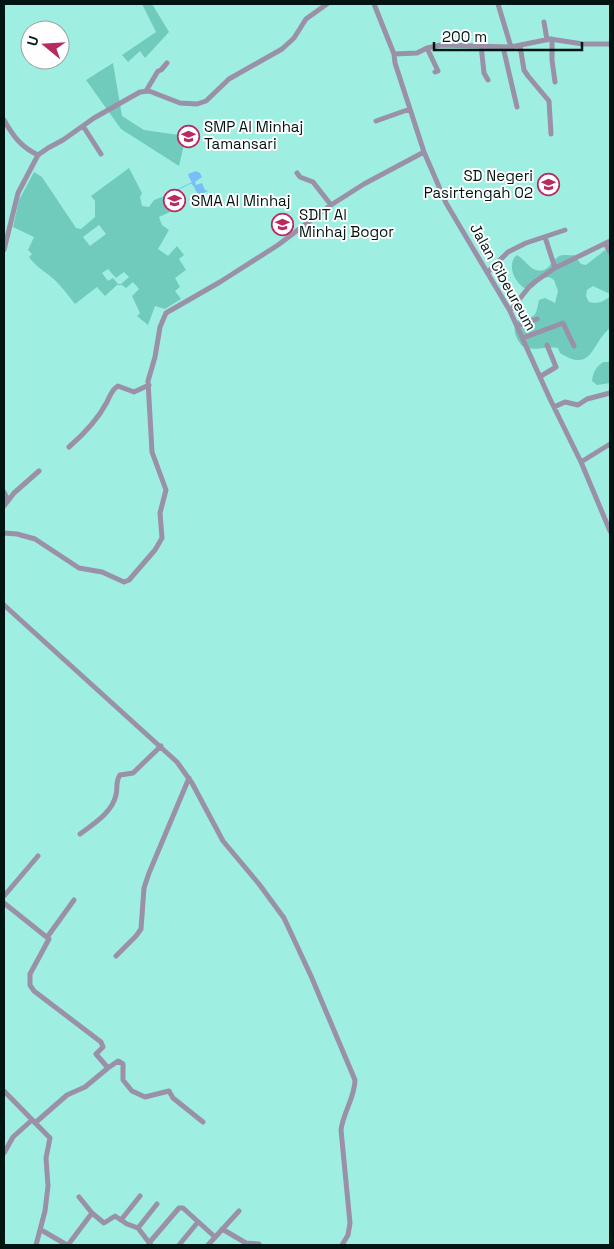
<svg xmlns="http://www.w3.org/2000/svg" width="614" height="1249" viewBox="0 0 614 1249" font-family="'Space Grotesk',sans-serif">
	<rect width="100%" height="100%" fill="#9eefe2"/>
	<!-- green -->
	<path fill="#70cbbd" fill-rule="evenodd" d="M142,4H152L169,32L145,58L140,51L128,62L122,55L156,32Z
		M113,63L122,116L144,130L186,136L179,166L121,129L86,80Z
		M129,168L142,193L140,197L142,206L149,207L154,200L173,193L176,194L181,207L159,217L162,225L169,230L158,249L168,256L177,246L184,255L179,259L186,270L175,278L180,287L175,291L181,299L165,309L155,306L148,325L137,316L140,313L132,296L139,289L133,282L126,288L122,285H117L105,296L97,287L75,304C67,294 60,284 50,276C40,268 38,268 29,257L32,254L28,250L34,237L13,227L19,200L34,172L42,177L76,228L81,229L95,217V201L91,196ZM99,225L106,234L90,246L83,237ZM108,269L116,278L124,272L129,277L121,284H118L113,278L108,281L102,273Z
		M609,247H610V294L593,286L587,290L586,296L589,302L595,303L601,302L610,297V328C591,343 593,374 560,353L558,348C545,346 535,352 522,346C516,338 511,330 518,320C537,316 535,318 539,300L545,298L555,303L558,291L554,280L549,277L543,278L529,290C516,287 505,264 517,255C524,259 529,268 536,270C548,274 551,261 559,256C564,254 569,256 574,255L581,264L586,265Z
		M603,362H610V383L597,385L592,381C593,372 596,367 603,362Z"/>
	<!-- water -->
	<path fill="#79bff6" d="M196,171L200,173L202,177L195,182L196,185L202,183L205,190L208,191L204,193V196L199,198C196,189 190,181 188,174Z"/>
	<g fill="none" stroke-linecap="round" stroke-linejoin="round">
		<!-- stream -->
		<path stroke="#79bff6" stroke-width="1" d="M175,191L191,183L194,186"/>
		<!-- minor -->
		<path stroke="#9a90a8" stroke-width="5" d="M374,4L394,54L395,63L424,152L437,182L446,203L510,311L550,399L581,462L610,531
			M498,4L511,47
			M544,22L547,40
			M552,39V60L555,82
			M481,45L484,73L488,80
			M520,46L524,70L528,76L549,101L551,134
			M503,47L517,107
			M427,48L438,71L435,72
			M394,54L417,53L427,48L441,45L511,47L550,39L583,44H610
			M146,91L158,71L161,70L167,63
			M4,120C13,136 21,147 38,155
			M376,121L410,109
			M83,126L101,154
			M297,173L300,177L313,182L331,205
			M545,237L555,268
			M606,245L610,252
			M4,250L18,193L38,155L48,148L63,140L94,118L140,92L149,91L180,103L197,104L206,101L229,79L282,49L294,38L306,19L327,4
			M488,272L508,252L526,243L565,230
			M510,311L529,287L536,281L555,268L610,241
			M517,326L537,319
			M523,338L563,323L574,346
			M541,376L556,367L547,345
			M554,407L565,402L578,405L587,399L610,393
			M69,447C84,434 98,419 107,402C110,396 112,389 118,386L134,392L149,385
			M581,462L610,444
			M4,492L8,500
			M4,506L14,493L39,471
			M4,533L17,534L35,539L79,568L102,572L124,582L129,580L155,550L162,538L160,513L166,490L152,452L148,381L155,357L160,327L166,313L220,282L278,245L331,205L364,184L424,152
			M4,605L177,762L192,783L223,841L259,884L284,918L311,976L355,1080C355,1097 343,1113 341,1130L350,1223L348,1235L342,1245
			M80,834C93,824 112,813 116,795C118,788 115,782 120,775L133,773L161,746
			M4,896L38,856
			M4,903L49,939L30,974V985L34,991L101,1042L103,1047L96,1054L108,1068L118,1061L123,1064V1080L132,1091L145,1097L169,1091L173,1098L203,1122
			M48,936L74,900
			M116,956L136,936L141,929L144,888L149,873L189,778
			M4,1091L50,1138L46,1158L48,1186L45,1211L36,1245
			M35,1123L67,1095L85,1087L108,1068
			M4,1153L13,1137L32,1120
			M92,1213L104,1223L115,1216L127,1224L138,1228L151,1245
			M121,1220L140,1196
			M138,1228L157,1204
			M222,1229L246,1243L259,1244
			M43,1231L67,1245
			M149,1243L179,1208H183L215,1237
			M68,1245L92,1213L79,1197
			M179,1245L198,1222
			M208,1245L239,1211"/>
	</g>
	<!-- icons -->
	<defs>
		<symbol id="school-ring" viewBox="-11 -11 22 22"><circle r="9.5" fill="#fefefe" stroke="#b82b60" stroke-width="1.5"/><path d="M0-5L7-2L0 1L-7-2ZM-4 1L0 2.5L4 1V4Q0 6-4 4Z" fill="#b82b60"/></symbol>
	</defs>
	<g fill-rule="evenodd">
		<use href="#school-ring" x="176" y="124" width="25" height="25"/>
		<use href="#school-ring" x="536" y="172" width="25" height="25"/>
		<use href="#school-ring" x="162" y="188" width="25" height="25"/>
		<use href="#school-ring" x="270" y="212" width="25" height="25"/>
	</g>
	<g text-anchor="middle" stroke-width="4" stroke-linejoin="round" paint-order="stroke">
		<!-- poi labels -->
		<g font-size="15" fill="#001512" stroke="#fefefe" text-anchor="start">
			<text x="204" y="132">SMP Al Minhaj<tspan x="204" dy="17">Tamansari</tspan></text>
			<text x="533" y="181" text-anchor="end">SD Negeri<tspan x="533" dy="17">Pasirtengah 02</tspan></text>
			<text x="191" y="206">SMA Al Minhaj</text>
			<text x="299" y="220">SDIT Al<tspan x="299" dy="17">Minhaj Bogor</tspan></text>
		</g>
		<!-- street labels -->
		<g font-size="15" fill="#001512" stroke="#fefefe">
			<text transform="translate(503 277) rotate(61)" y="5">Jalan Cibeureum</text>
		</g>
	</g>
	<!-- border -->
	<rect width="614" height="1249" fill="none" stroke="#001512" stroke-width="10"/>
	<!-- north arrow -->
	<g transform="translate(45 45) rotate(288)"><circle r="24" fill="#fefefe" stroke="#98a1a0"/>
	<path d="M0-4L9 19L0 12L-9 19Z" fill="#b82b60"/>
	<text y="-8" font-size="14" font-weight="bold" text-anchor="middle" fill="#001512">U</text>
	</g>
	<!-- scale -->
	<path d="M434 42v8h148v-8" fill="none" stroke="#001512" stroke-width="2.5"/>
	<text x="442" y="42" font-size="15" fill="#001512" stroke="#fefefe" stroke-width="4" paint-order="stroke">200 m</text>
</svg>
